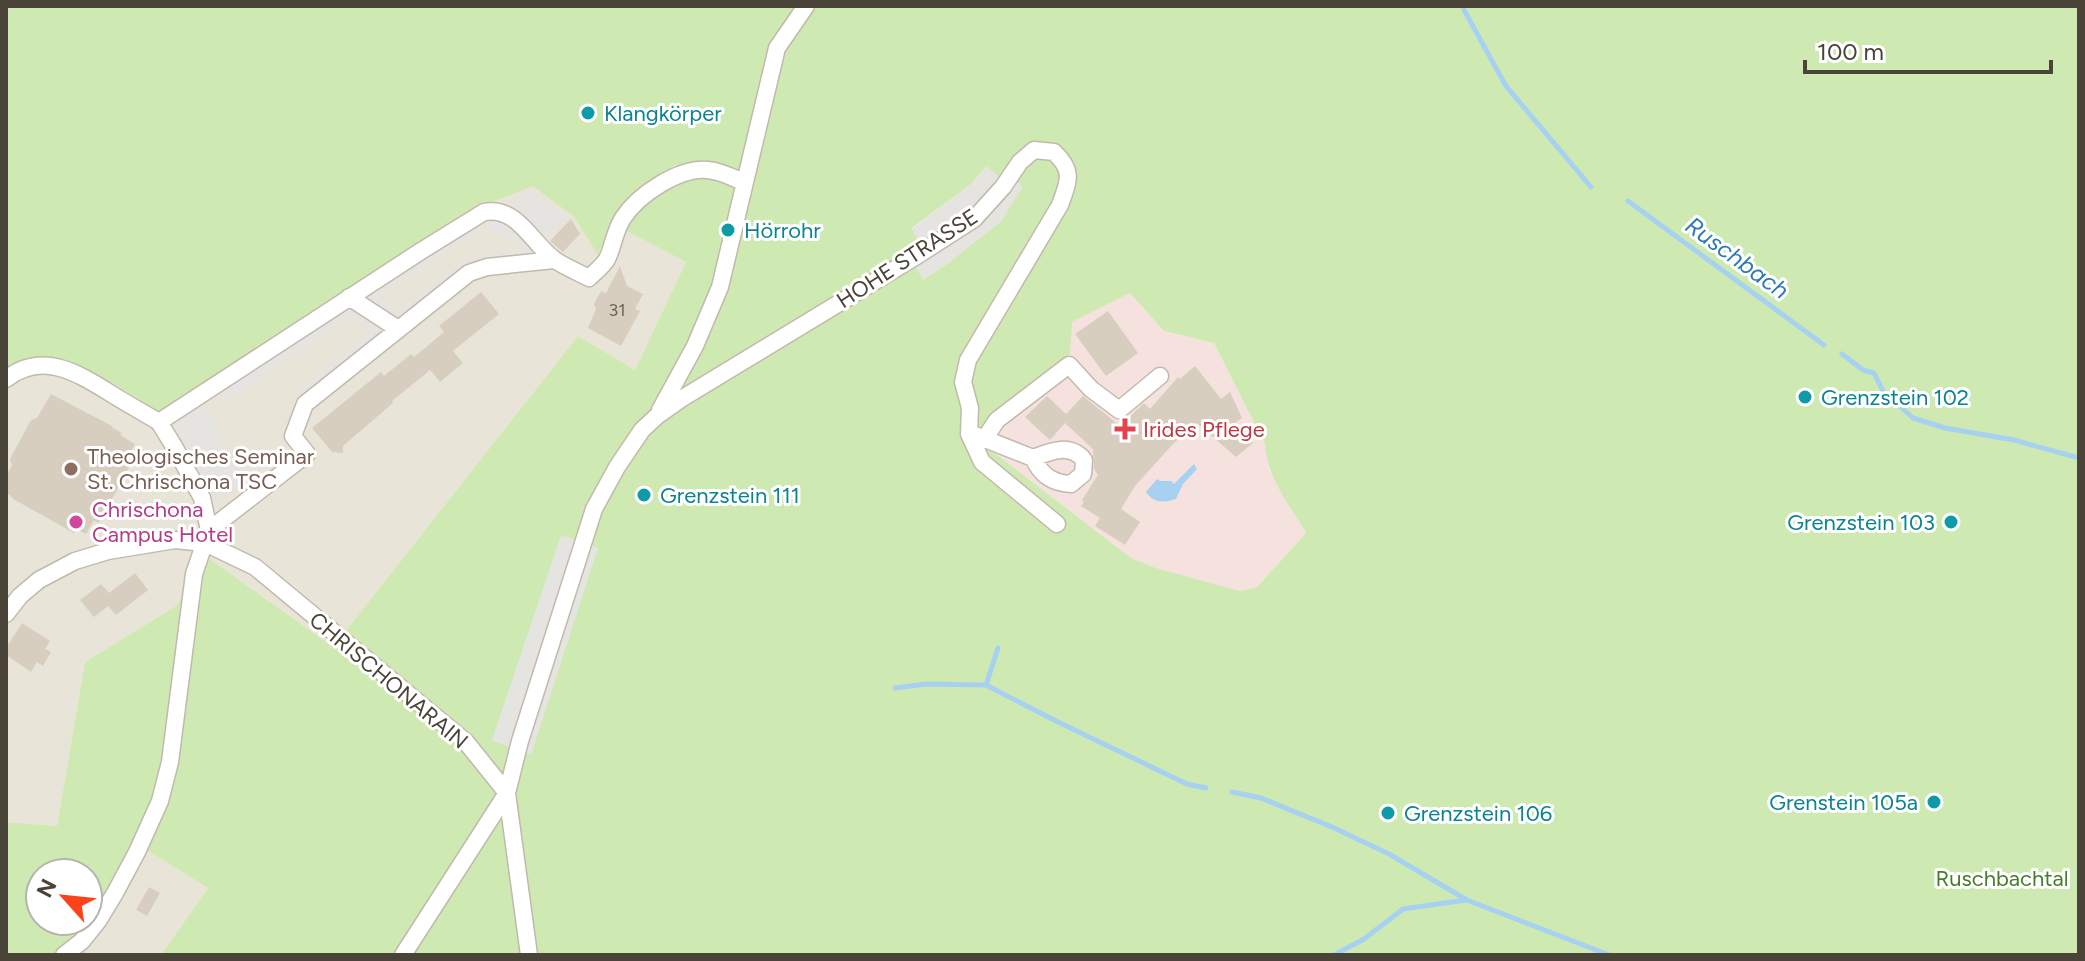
<svg xmlns="http://www.w3.org/2000/svg" width="2085" height="961" viewBox="0 0 2085 961" font-family="Figtree,sans-serif">
	<rect width="100%" height="100%" fill="#f5f2ea"/>
	<!-- residential -->
	<path fill="#e9e4d8" d="M533,185L573,216L598,255L606,259L623,229L686,262L635,370L578,336L333,647L210,559L176,606L85,662L57,826L6,822V370L14,362L39,357L76,364L160,412L480,207Z
		M145,849L208,888L161,955H83Z"/>
	<!-- medical -->
	<path fill="#f5e1de" d="M1130,293L1164,331L1214,343L1265,444L1266,456L1269,470L1306,533L1257,587L1240,591L1156,568L1131,558L992,451L994,415L1071,322Z"/>
	<!-- green -->
	<path fill="#cfe9b3" fill-rule="evenodd" d="M6,6H2079V955H161L208,888L145,849L83,955H6V822L57,826L85,662L176,606L210,559L333,647L578,336L635,370L686,262L623,229C646,201 658,193 689,177L675,165L631,201L612,224L598,255L573,216L533,186L480,207L160,412C122,390 47,333 6,370ZM986,167L1003,182L1001,221L948,263L923,280L924,251L912,228L970,185ZM1130,293L1164,331L1214,343L1265,444C1266,477 1290,505 1306,533L1257,587L1240,591L1156,568L1131,558L992,451L994,414L1070,354L1072,322ZM40,873H88V921H40Z"/>
	<!-- parking -->
	<path fill="#e6e4e1" d="M987,166L1003,181L1008,174L1023,187L1001,221L948,263L923,280L911,259L923,250L912,229L970,185Z
		M532,190L566,217L541,246L554,260L487,267L305,404L295,393L371,331L349,317L225,402L214,386L472,218L481,229L378,298L400,310L459,263L479,256L524,248L486,226Z
		M205,405L244,485L214,504L173,423Z
		M561,535L598,548L531,755L492,740Z"/>
	<!-- water -->
	<path fill="#a7d1f1" d="M1194,464L1197,469L1183,484L1176,499C1164,503 1153,503 1146,492L1157,479L1160,481H1171L1174,484Z"/>
	<g fill="none" stroke-linecap="round" stroke-linejoin="round">
		<!-- stream -->
		<path stroke="#a7d1f1" stroke-width="5" d="M1463,6L1464,10L1506,86L1591,187
			M1628,201L1824,345
			M1842,354L1863,370L1874,373L1883,391L1913,418L1945,428L2014,440L2079,458
			M986,685L998,648
			M895,688L926,684L986,685L1056,721L1187,784L1206,788
			M1232,792L1261,798L1332,827L1389,854L1467,900L1609,955
			M1334,955L1364,939L1403,909L1466,900"/>
	</g>
	<!-- building -->
	<path fill="#d7cebf" d="M571,219L580,234L563,252L550,241Z
		M620,266L627,286L643,294L635,309L640,311L621,346L588,328L596,309L594,304L601,291L606,293Z
		M481,292L499,314L453,351L463,363L440,382L430,370L392,401L393,403L343,446V453L332,452L312,428L381,372L384,376L411,354L414,357L444,332L439,326Z
		M1108,311L1138,353L1106,376L1075,334Z
		M1195,366L1221,399L1230,392L1242,418L1236,422L1253,443L1236,457L1197,423L1173,444L1135,486L1121,509L1140,522L1125,545L1095,526L1100,518L1081,506L1084,502L1082,500L1098,475L1094,469L1093,449L1065,423L1050,440L1025,417L1047,396L1066,414L1083,396L1120,426L1144,403L1150,409L1178,377L1180,379Z
		M51,394L112,426L113,428L122,433L120,435L135,444L128,458L132,460L128,469L104,514L98,523L94,520L86,534L76,529L74,533L15,500L6,492V476L12,465L10,459L31,420L37,418Z
		M135,573L148,590L116,615L108,606L94,617L80,600L101,584L109,593Z
		M22,623L50,641L45,649L51,652L43,666L37,662L31,672L6,655V648Z
		M149,887L160,893L147,916L136,910Z"/>
	<g fill="none" stroke-linecap="round" stroke-linejoin="round">
		<defs>
			<path id="minor" d="M349,297L398,329
				M6,379C42,351 76,372 110,393C126,403 142,412 159,422L421,251L484,212C518,206 531,243 555,260C565,267 578,272 589,278C595,272 603,266 607,259C613,248 614,232 623,218C638,195 679,167 708,170C720,171 732,177 743,182
				M660,410L695,346L720,287L777,48L806,6
				M975,435L1033,458C1041,475 1052,483 1071,484L1083,474L1084,460C1070,443 1051,451 1033,458
				M985,438L997,420L1069,365L1091,389L1119,410L1160,376
				M209,530L307,454L293,436L305,404L454,285L469,273L487,267L554,260
				M6,614L20,596L39,580L75,561L108,551L175,540L205,543L255,567L466,742L507,793L529,955
				M64,955L82,941L98,921L115,893L137,852L160,801L170,762L194,574L209,530L202,498L175,448L159,422
				M403,955L507,793L520,741L594,509L617,467L642,430L657,416L681,399L915,257L974,219L1003,187L1020,162L1034,150L1054,152C1074,171 1069,180 1060,205L968,360L963,382L970,408L969,434L982,462L1057,524"/>
		</defs>
		<!-- minor casing -->
		<use href="#minor" stroke="#c1baac" stroke-width="19"/>
		<!-- minor -->
		<use href="#minor" stroke="#fff" stroke-width="16"/>
	</g>
	<!-- markers -->
	<g fill="#0f9aa8" stroke="#fff" stroke-width="3">
		<circle cx="588" cy="113" r="8"/>
		<circle cx="728" cy="230" r="8"/>
		<circle cx="1805" cy="397" r="8"/>
		<circle cx="644" cy="495" r="8"/>
		<circle cx="1951" cy="522" r="8"/>
		<circle cx="1934" cy="802" r="8"/>
		<circle cx="1388" cy="813" r="8"/>
	</g>
	<path fill="#e0444e" stroke="#fff" stroke-width="3" d="M1121 417h8v8h8v8h-8v8h-8v-8h-8v-8h8z"/>
	<circle fill="#8d6e63" stroke="#fff" stroke-width="3" cx="71" cy="469" r="8"/>
	<circle fill="#d1479c" stroke="#fff" stroke-width="3" cx="76" cy="522" r="8"/>
	<g text-anchor="middle" stroke-width="6" stroke-linejoin="round" paint-order="stroke">
		<!-- number labels -->
		<g font-size="18" fill="#6c665a">
			<text x="617" y="316">31</text>
		</g>
		<!-- culture labels -->
		<g font-size="22" fill="#0d838f" stroke="#fff" text-anchor="start">
			<text x="604" y="121">Klangkörper</text>
			<text x="744" y="238">Hörrohr</text>
			<text x="1821" y="405">Grenzstein 102</text>
			<text x="660" y="503">Grenzstein 111</text>
			<text x="1935" y="530" text-anchor="end">Grenzstein 103</text>
			<text x="1918" y="810" text-anchor="end">Grenstein 105a</text>
			<text x="1404" y="821">Grenzstein 106</text>
		</g>
		<!-- street labels -->
		<g font-size="22" fill="#494338" stroke="#fff">
			<text transform="translate(907 258) rotate(-33)" y="8">HOHE STRASSE</text>
			<text transform="translate(389 680) rotate(40)" y="8">CHRISCHONARAIN</text>
		</g>
		<!-- health labels -->
		<g font-size="22" fill="#be3a42" stroke="#fff" text-anchor="start">
			<text x="1143" y="437">Irides Pflege</text>
		</g>
		<!-- education labels -->
		<g font-size="22" fill="#785e54" stroke="#fff" text-anchor="start">
			<text x="87" y="464">Theologisches Seminar<tspan x="87" dy="25">St. Chrischona TSC</tspan></text>
		</g>
		<!-- hotel labels -->
		<g font-size="22" fill="#b23c85" stroke="#fff" text-anchor="start">
			<text x="92" y="517">Chrischona<tspan x="92" dy="25">Campus Hotel</tspan></text>
		</g>
		<!-- park labels -->
		<g font-size="22" fill="#477c2a" stroke="#fff">
			<text x="2002" y="886">Ruschbachtal</text>
		</g>
		<!-- water labels -->
		<g font-size="24" font-style="italic" fill="#2f7ab6" stroke="#fff">
			<text transform="translate(1737 258) rotate(36)" y="8">Ruschbach</text>
		</g>
	</g>
	<!-- border -->
	<rect width="2085" height="961" fill="none" stroke="#494338" stroke-width="16"/>
	<!-- north arrow -->
	<g transform="translate(64 897) rotate(297)"><circle r="38" fill="#ffffff" stroke="#b6b4af" stroke-width="2"/>
	<path d="M0-6L14 30L0 20L-14 30Z" fill="#fa431b"/>
	<text y="-12" font-size="22" font-weight="bold" text-anchor="middle" fill="#494338">N</text>
	</g>
	<!-- scale -->
	<path d="M1805 60v12h246v-12" fill="none" stroke="#494338" stroke-width="4"/>
	<text x="1817" y="60" font-size="24" fill="#494338" stroke="#ffffff" stroke-width="6" paint-order="stroke">100 m</text>
</svg>
